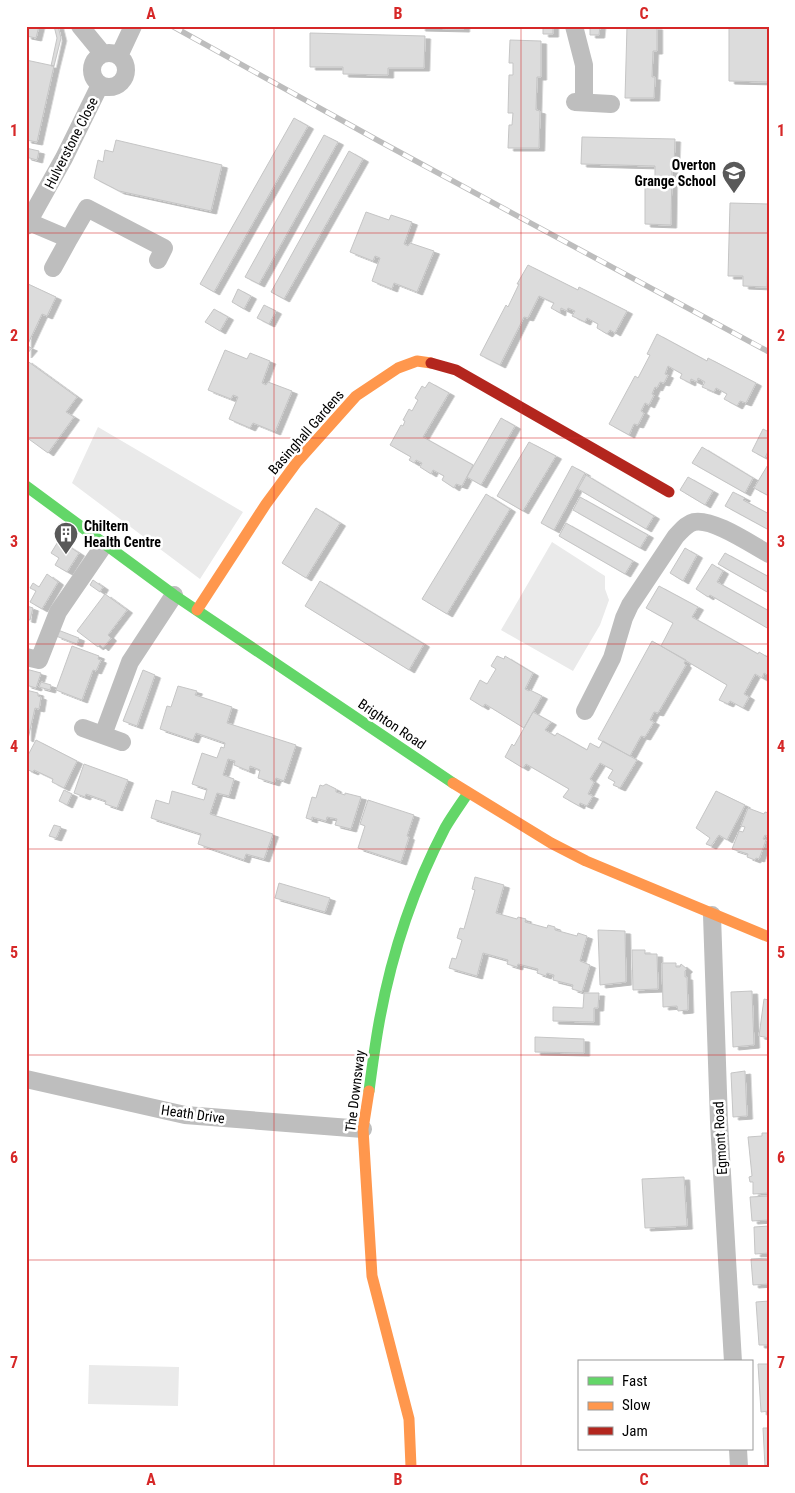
<svg xmlns="http://www.w3.org/2000/svg" width="795" height="1493" viewBox="0 0 795 1493" font-family="'Roboto Condensed',sans-serif">
	<defs>
		<filter id="shadow"><feDropShadow dx="5.5" dy="3" stdDeviation="0" flood-color="#0004"/></filter>
	</defs>
	<rect width="100%" height="100%" fill="#fff"/>
	<!-- green -->
	<path fill="#eaeaea" d="M98,427L243,512L200,579L72,483Z
		M552,542L605,576V589L609,600L600,625L573,671L501,630Z
		M89,1365L179,1367L178,1406L88,1404Z"/>
	<!-- building -->
	<path fill="#dcdcdc" stroke="#c5c5c5" filter="url(#shadow)" d="M26,26H39L36,38L26,36Z
		M54,26H58L61,38L54,66H51L57,38Z
		M420,26H464V29L420,28Z
		M543,26H553V34H543Z
		M590,26H600L599,35H590Z
		M627,26L657,27V51H653L652,77H655L654,98H625Z
		M729,26H769V82L729,81Z
		M310,33L425,36L424,68H388V75L343,74V67H310Z
		M510,40L541,41V77H537L536,110L540,111L539,148H508L509,125H512L513,113H508L509,75H513V63H509Z
		M26,60L54,66L37,142L26,140Z
		M294,118L308,126L214,292L200,284Z
		M324,135L338,142L259,284L245,277Z
		M582,137L675,139L674,167H672L671,225L645,224V181L655,182V166L581,164Z
		M116,140L222,165L211,211L119,191L94,178L98,160L103,162L105,150L113,152Z
		M26,148L39,151L37,160L26,157Z
		M349,151L363,159L284,299L271,292Z
		M730,203L769,204L767,287L743,286V276H728Z
		M366,212L389,220L391,215L412,222L404,244L408,246L410,243L434,251L417,292L394,283L392,289L372,281L380,258L375,256L373,261L350,252Z
		M528,265L578,290L579,287L627,311L615,333L610,330L607,334L597,328L598,324L587,318L585,322L572,316L575,311L568,308L567,311L561,308L560,313L551,308L554,303L539,296L528,318L524,317L500,365L480,355L506,305L508,307L519,284H517Z
		M26,283L56,297L47,316L42,314L27,346L32,348L26,355Z
		M238,289L251,296L244,309L232,302Z
		M264,305L276,311L269,324L257,318Z
		M214,309L228,317L220,331L205,322Z
		M657,334L707,361L708,358L756,383L746,403L740,401L737,406L724,399L727,394L716,388L714,392L702,387L705,382L698,378L697,382L691,379L690,383L680,378L682,374L668,366L665,374L668,375L664,383L660,382L657,388L655,387L652,394L654,395L649,405L645,403L641,411L644,413L638,425L634,424L629,435L609,424L635,376L638,378L650,355L647,354Z
		M225,350L247,359L250,353L270,361L262,383L266,385L268,382L292,391L275,432L253,423L250,428L229,419L238,397L233,395L231,399L208,390Z
		M26,360L77,397L66,412L74,417L48,453L26,437Z
		M429,382L449,393L423,437L473,465L462,486L456,484L454,488L442,480L444,476L433,470L431,474L420,467L422,463L416,460L414,463L409,460L411,457L390,445L401,425L403,426L405,421L403,420L409,409L412,411L418,400L415,398L422,386L425,388Z
		M501,418L515,426L481,485L467,477Z
		M763,429L769,432V449L765,458L752,451Z
		M529,442L556,456L523,511L497,496Z
		M702,447L753,478L745,493L692,463Z
		M769,463V496L754,488Z
		M572,466L585,473L554,530L541,523Z
		M586,475L654,516L646,529L578,489Z
		M688,477L713,491L705,505L680,490Z
		M733,492L745,498L743,500L769,514V530L725,506Z
		M486,494L510,509L447,614L422,599Z
		M580,497L648,535L640,548L573,510Z
		M316,508L340,523L306,578L282,563Z
		M566,523L633,561L625,574L559,536Z
		M59,540L79,553L67,572L55,565L59,558L51,553Z
		M685,548L697,555L683,581L670,573Z
		M725,553L769,577V593L718,564Z
		M712,564L723,571L717,582L769,611V629L710,595L708,597L696,589Z
		M47,574L58,582L42,609L30,602L36,591L30,588L33,583L39,587Z
		M93,580L103,587L100,592L90,585Z
		M320,581L424,644L409,670L305,606Z
		M659,586L698,607L692,617L758,654L759,652L769,658V676L764,673L762,678L755,674L744,694L749,697L743,708L730,701L728,704L719,700L727,685L661,646L673,623L646,608Z
		M105,594L127,610L108,635L111,638L103,648L100,645L98,647L77,631Z
		M27,606L33,608L30,620L26,619Z
		M58,630L79,638L77,644L56,636Z
		M652,641L686,660L684,663L686,665L658,713L654,712L650,720L654,722L645,737L641,736L630,756L598,739Z
		M72,646L99,656L98,659L101,660L96,671L93,670L82,700L56,690Z
		M497,656L504,659L505,656L533,673L525,689L529,691L530,690L542,696L524,728L485,704L483,707L470,699L480,680L487,684L496,669L491,666Z
		M26,669L41,673L36,688L26,685Z
		M143,670L155,675L137,726L123,721Z
		M41,682L51,685L50,690L39,687Z
		M178,686L197,691L195,695L232,707L227,723L296,745L284,781L276,778L274,783L258,778L260,770L250,766L249,771L234,765L235,761L228,759L223,775L234,779L229,796L217,793L210,814L273,834L264,859L246,854L244,860L198,844L201,834L151,818L156,800L169,804L172,791L204,800L207,789L192,784L202,753L217,758L221,747L224,748L225,743L196,733L193,740L160,729L167,706L171,707Z
		M26,690L38,693V696L41,697L39,709L35,708L28,739L26,738Z
		M533,712L551,722L545,730L555,736L557,733L587,750L590,743L599,748L603,741L637,760L620,788L613,785L615,782L608,778L613,770L600,763L590,779L594,782L588,794L593,796L587,806L580,803L579,806L563,797L569,789L526,764L523,768L505,757L512,744L514,746Z
		M36,740L77,761L64,788L52,782L53,779L34,770L33,772L26,769V759Z
		M84,764L128,780L117,808L105,804L106,801L86,794L85,797L74,793Z
		M326,784L336,789V792L345,795V793L361,797L351,829L335,825L337,819L327,817L326,821L312,817V820L306,818L312,797L316,798L320,785L323,786Z
		M64,790L72,794L67,805L59,801Z
		M716,791L745,805L727,840L719,835L711,846L706,844L710,838L696,828Z
		M368,800L414,815L407,836L409,837L401,862L358,848L365,826L360,824Z
		M748,808L764,814L765,812L769,813V832L767,836L765,835L763,839L766,840L759,859L756,858L755,860L747,857L748,854L732,849L739,831L743,832L745,827L741,826Z
		M54,825L61,827L56,838L49,836Z
		M475,877L504,885L496,913L517,919L518,917L526,919L525,922L547,928L548,925L555,927V930L577,936L578,933L587,936L580,961L590,965L582,992L572,989L573,985L553,980L554,975L547,973L546,976L537,973L538,969L518,964L517,967L507,964L508,960L483,953L477,976L449,968L452,958L456,959L462,940L457,938L460,928L464,929L475,890L472,889Z
		M279,883L330,898L325,912L275,898Z
		M598,930L625,931L626,982L600,985Z
		M632,950H645V954H657L658,989L633,990Z
		M662,963H676V967H680L681,964L687,969L685,971V977H687L688,1010L678,1011L677,1006L663,1007Z
		M752,991L754,1045L733,1047L731,992Z
		M584,993H599L598,1008H594V1022L553,1021V1007L583,1008Z
		M764,999L769,1000V1038L759,1036Z
		M535,1037L584,1039V1053L535,1052Z
		M745,1071L747,1116L733,1117L731,1073Z
		M762,1133H769V1193L753,1194V1182H750L749,1177L752,1176L748,1137L762,1136Z
		M684,1177L687,1226L645,1228L642,1179Z
		M769,1196V1220L752,1221L750,1197Z
		M769,1226V1253L755,1254L754,1227Z
		M769,1258V1284L753,1285L751,1259Z
		M769,1301V1345H759L756,1302Z
		M758,1364H769V1411L761,1412Z
		M763,1428H769V1467H765Z"/>
	<g fill="none" stroke-linecap="round" stroke-linejoin="round">
		<!-- street -->
		<path stroke="#bebebe" stroke-width="18" d="M80,26L103,54
			M574,26L584,65V102
			M92 70a17 17 0 1 1 34 0a17 17 0 1 1-34 0Z
			M119,56L133,26
			M575,102L611,104
			M29,222L69,239L87,208L164,248L158,260
			M26,226L64,158L100,85
			M53,268L69,239
			M26,657L39,660L58,612L104,545
			M585,711L612,658L624,618L630,605L676,536C682,530 686,524 694,522C713,518 752,545 769,554
			M83,728L122,742
			M103,735L130,662L174,595
			M712,915L719,1122L733,1362
			M26,1079L185,1115L363,1129
			M738,1449L739,1467"/>
		<!-- fast -->
		<path stroke="#63d668" stroke-width="11" d="M26,486L174,595L453,783
			M369,1091C372,1068 375,1045 379,1023C391,956 413,889 445,828C452,816 460,805 468,793"/>
		<!-- slow -->
		<path stroke="#ff974d" stroke-width="11" d="M197,610L266,504L297,462L356,396L398,368L417,361L431,363
			M453,783L551,843L586,861L769,937
			M369,1091L363,1129L372,1276L409,1419L411,1467"/>
		<!-- jam -->
		<path stroke="#b3261e" stroke-width="11" d="M431,363L456,370L669,492"/>
		<defs>
			<path id="rail" d="M172,26L379,141L769,352"/>
		</defs>
		<!-- rail casing -->
		<use href="#rail" stroke="#bdbdbd" stroke-width="5.5"/>
		<!-- rail -->
		<use href="#rail" stroke="#fff" stroke-width="4" stroke-dasharray="11" stroke-linecap="butt"/>
	</g>
	<!-- grid -->
	<path fill="none" stroke="#d62828" stroke-width="1" stroke-opacity="0.55" d="M274,26V1467M521,26V1467M26,233H769M26,438H769M26,644H769M26,849H769M26,1055H769M26,1260H769"/>
	<!-- icons -->
	<defs>
		<symbol id="school-pin" viewBox="-11 -11 22 30"><path d="M0 17L-7.5 6A9.5 9.5 0 1 1 7.5 6Z" fill="#595959" stroke="#fff"/><path d="M0-5L7-2L0 1L-7-2ZM-4 1L0 2.5L4 1V4Q0 6-4 4Z" fill="#fff"/></symbol>
		<symbol id="building-pin" viewBox="-11 -11 22 30"><path d="M0 17L-7.5 6A9.5 9.5 0 1 1 7.5 6Z" fill="#595959" stroke="#fff"/><path d="M-4-6H4V6H1V3H-1V6H-4ZM-2.5-4.3h1.7v1.8h-1.7ZM.8-4.3h1.7v1.8H.8ZM-2.5-1h1.7V.8h-1.7ZM.8-1h1.7V.8H.8Z" fill="#fff"/></symbol>
	</defs>
	<g fill-rule="evenodd">
		<use href="#school-pin" x="720" y="159" width="28" height="38"/>
		<use href="#building-pin" x="52" y="520" width="28" height="38"/>
	</g>
	<g text-anchor="middle" stroke-width="5" stroke-linejoin="round" paint-order="stroke">
		<!-- street labels -->
		<g font-size="14" fill="#000" stroke="#fff">
			<text transform="translate(71 143) rotate(-63)" y="5">Hulverstone Close</text>
			<text transform="translate(306 432) rotate(-49)" y="5">Basinghall Gardens</text>
			<text transform="translate(392 724) rotate(34)" y="5">Brighton Road</text>
			<text transform="translate(355 1091) rotate(-83)" y="5">The Downsway</text>
			<text transform="translate(193 1114) rotate(8)" y="5">Heath Drive</text>
			<text transform="translate(720 1138) rotate(-93)" y="5">Egmont Road</text>
		</g>
		<!-- poi labels -->
		<g font-size="14" font-weight="bold" fill="#000" stroke="#fff" text-anchor="end">
			<text x="716" y="170">Overton<tspan x="716" dy="16">Grange School</tspan></text>
			<text x="84" y="531" text-anchor="start">Chiltern<tspan x="84" dy="16">Health Centre</tspan></text>
		</g>
	</g>
	<!-- border -->
	<rect width="795" height="1493" fill="none" stroke="#ffffff" stroke-width="55"/>
	<!-- legend -->
	<rect x="578" y="1360" width="175" height="90" fill="#ffffff" stroke="#999999"/>
	<rect x="588" y="1377" width="25" height="8" fill="#63d668" stroke="#999999"/>
	<text x="622" y="1386" font-size="15" fill="#000000">Fast</text>
	<rect x="588" y="1402" width="25" height="8" fill="#ff974d" stroke="#999999"/>
	<text x="622" y="1410" font-size="15" fill="#000000">Slow</text>
	<rect x="588" y="1427" width="25" height="8" fill="#b3261e" stroke="#999999"/>
	<text x="622" y="1436" font-size="15" fill="#000000">Jam</text>
	<rect x="28" y="28" width="740" height="1438" fill="none" stroke="#d62828" stroke-width="2"/>
	<g font-size="16" text-anchor="middle" font-weight="bold" fill="#d62828">
		<text x="151" y="19">A</text>
		<text x="398" y="19">B</text>
		<text x="644" y="19">C</text>
		<text x="14" y="136">1</text>
		<text x="781" y="136">1</text>
		<text x="14" y="341">2</text>
		<text x="781" y="341">2</text>
		<text x="14" y="547">3</text>
		<text x="781" y="547">3</text>
		<text x="14" y="752">4</text>
		<text x="781" y="752">4</text>
		<text x="14" y="958">5</text>
		<text x="781" y="958">5</text>
		<text x="14" y="1163">6</text>
		<text x="781" y="1163">6</text>
		<text x="14" y="1368">7</text>
		<text x="781" y="1368">7</text>
		<text x="151" y="1485">A</text>
		<text x="398" y="1485">B</text>
		<text x="644" y="1485">C</text>
	</g>
</svg>
